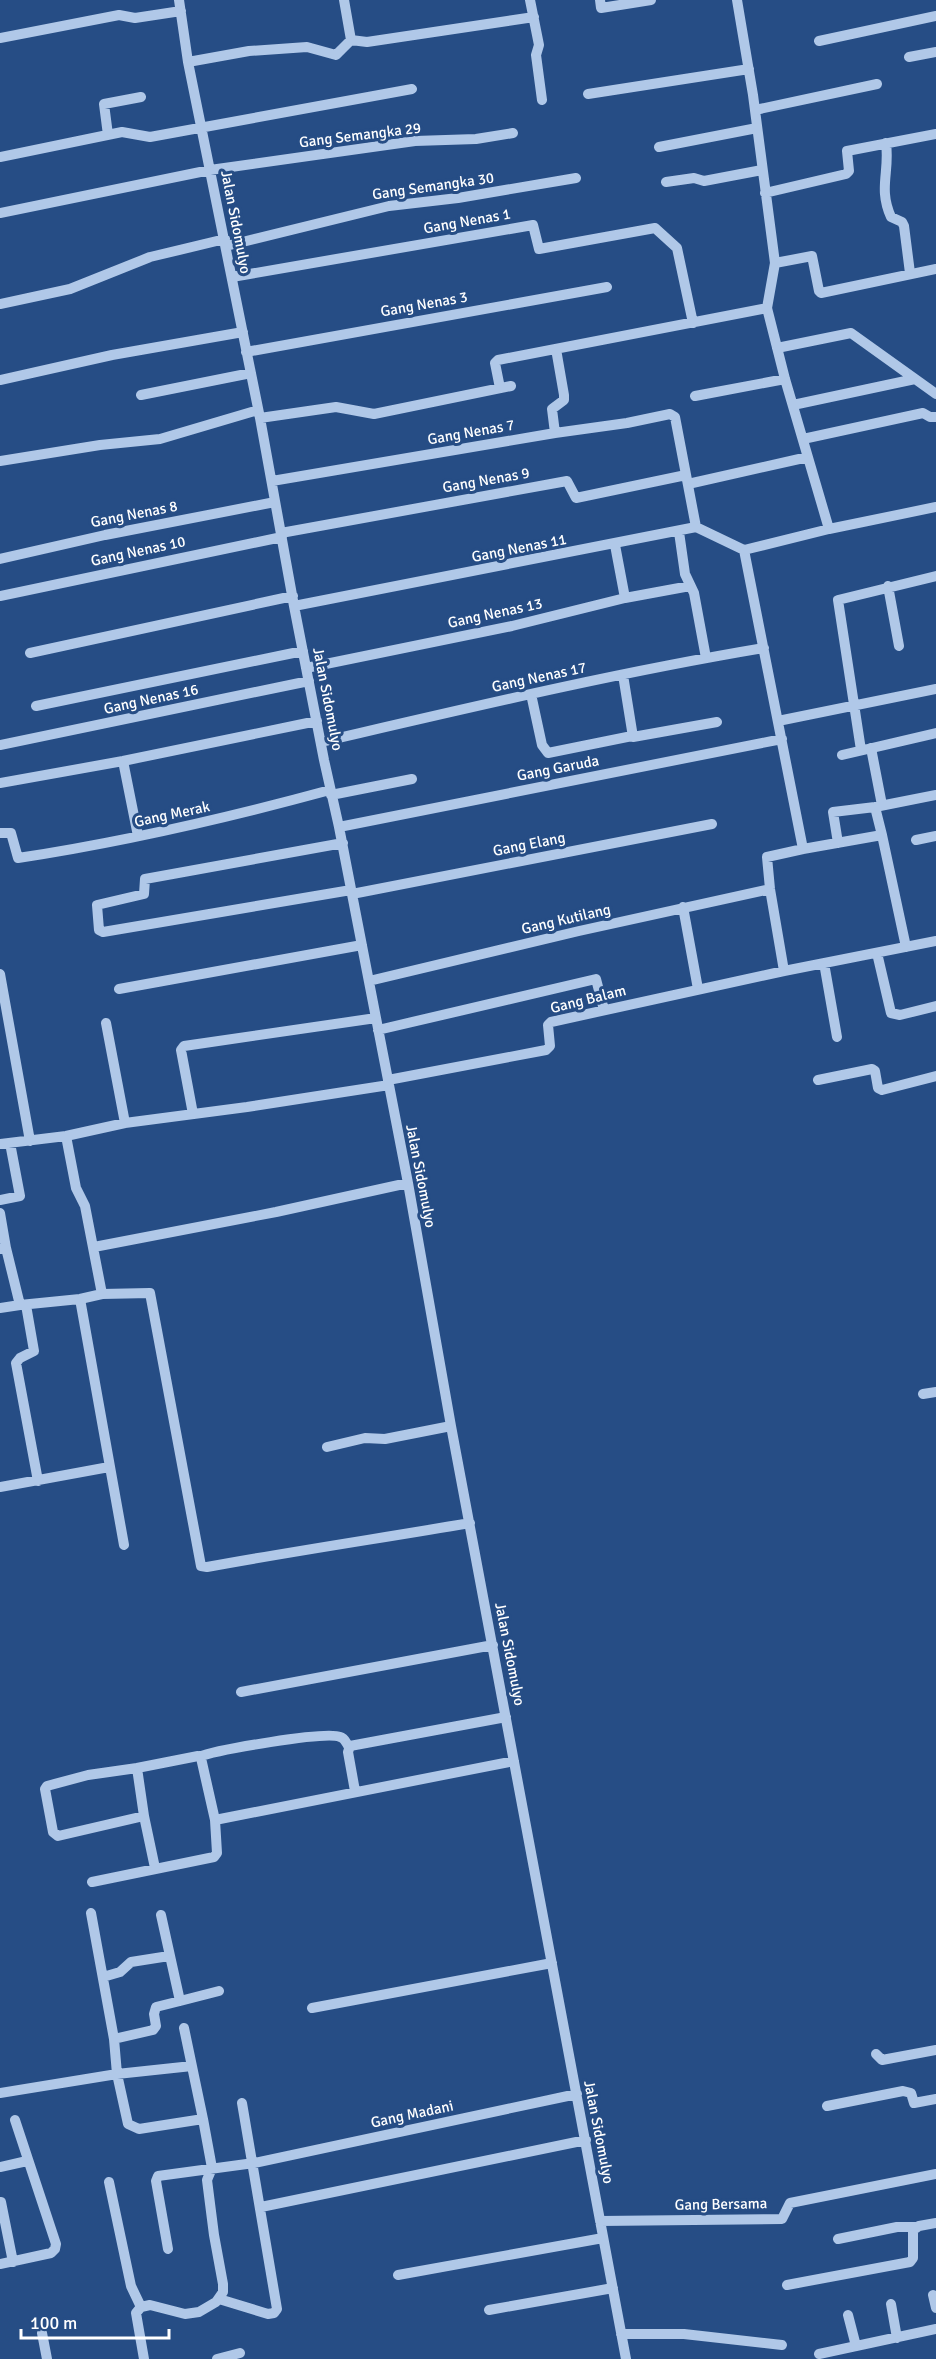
<svg xmlns="http://www.w3.org/2000/svg" width="936" height="2359" viewBox="0 0 936 2359" font-family="Signika,sans-serif">
	<rect width="100%" height="100%" fill="#264d85"/>
	<g fill="none" stroke-linecap="round" stroke-linejoin="round">
		<!-- minor -->
		<path stroke="#b0c8e8" stroke-width="10" d="M179,0L188,62L260,418L294,606L324,760L339,827L408,1183L451,1426L626,2359
			M530,0L539,45L536,55L542,100
			M600,0L601,8L651,0
			M737,0L753,95L775,263L767,308L785,379L829,529L744,550L803,849L767,857L770,889L784,971L936,941
			M0,38L119,15L135,18L181,11
			M351,40L367,42L534,17
			M819,41L936,16
			M909,57L936,52
			M188,62L249,51L307,47L336,55L351,40L344,0
			M588,94L749,69
			M755,110L877,84
			M108,135L104,104L141,97
			M886,143C890,172 878,188 891,217L902,222L904,226L910,273
			M659,147L757,128
			M0,157L122,132L150,137L412,89
			M666,182L694,178L704,181L762,170
			M765,193L846,174L849,171L847,151L936,134
			M0,213L210,170L415,141L476,139L513,133
			M226,246L389,206L458,198L576,178
			M775,263L812,256L819,291L821,293L936,269
			M232,277L533,225L539,249L655,228L677,248L693,323
			M0,304L70,289L150,257L225,239
			M777,348L851,333L936,394
			M246,352L607,287
			M0,380L112,355L243,332
			M500,388L495,363L498,360L767,308
			M141,395L251,373
			M695,396L785,379
			M793,405L915,379
			M260,418L336,407L374,414L511,386
			M555,433L552,409L564,400V395L556,349
			M803,439L923,413L930,417H936
			M0,461L100,445L160,439L258,410
			M272,481L555,433L627,423L670,414L675,417L696,527
			M688,484L808,457
			M829,529L936,507
			M679,532L685,574L694,593L706,658
			M281,533L567,481L576,498L686,475
			M615,545L625,598
			M0,559L105,535L275,502
			M888,586L899,646
			M0,596L282,537
			M294,606L696,527L744,550
			M30,653L293,596
			M306,668L512,626L625,598L690,586
			M623,675L633,737L717,722
			M531,694L542,745L548,753L632,736
			M36,706L303,651
			M778,721L936,689
			M321,742C468,708 615,673 764,648
			M0,745L309,681
			M871,748L882,805
			M861,750L838,600L936,576
			M842,755L936,733
			M123,761L138,836
			M0,783L123,761L317,721
			M331,795L412,779
			M875,807L882,835
			M339,827L782,739
			M0,833H11L18,858C123,842 227,818 330,790
			M916,840L936,836
			M343,843L145,879L144,894L97,905L99,930L103,932L351,890
			M838,843L833,812L875,807L936,795
			M803,849L882,835L906,947
			M352,894L712,824
			M683,907L698,989
			M877,953L891,1013L900,1015L936,1006
			M824,963L837,1037
			M0,974L30,1141
			M369,981L579,931L770,889
			M119,989L362,945
			M106,1023L125,1123
			M378,1030L596,979L604,1010
			M388,1080L546,1050L550,1046L548,1025L551,1022L784,971
			M818,1080L872,1069L875,1071L878,1088L882,1090L936,1076
			M193,1114L181,1050L184,1046L376,1018
			M66,1136L76,1188L85,1206L102,1294
			M0,1144L66,1136L125,1123L247,1107L389,1085
			M0,1200L20,1196L10,1143
			M0,1213L6,1248
			M94,1247L276,1212L408,1183
			M0,1249L6,1248L20,1305L80,1299L102,1294L150,1293L201,1566L207,1567C294,1551 382,1538 470,1523
			M80,1299L124,1545
			M26,1305L34,1351L20,1358L16,1363L38,1481
			M0,1308L20,1305
			M923,1394L936,1392
			M327,1447L365,1438L385,1439L451,1426
			M0,1487L109,1467
			M241,1692L493,1645
			M199,1757C215,1750 326,1731 340,1737C345,1738 346,1743 349,1747
			M355,1791L348,1752L350,1746L506,1717
			M144,1816L155,1868
			M215,1820L514,1761
			M92,1882L214,1857L217,1853L215,1820L201,1758L198,1756L137,1768L144,1816L58,1836L53,1832L45,1789L47,1786L88,1775L137,1768
			M91,1913L114,2039L117,2074L128,2124L139,2129L203,2119L212,2168L207,2180L214,2235L223,2284V2292L216,2302L199,2312L185,2314L150,2305L141,2307L136,2313L144,2359
			M103,1977L120,1972L131,1962L169,1956
			M180,2001L219,1991
			M312,2008L552,1963
			M184,2028L203,2119
			M114,2039L153,2030L156,2026L154,2014L156,2007L180,2001L161,1915
			M876,2054L882,2060L936,2050
			M0,2093L117,2074L192,2066
			M827,2106L903,2091L911,2093L914,2103L936,2099
			M0,2167L27,2161
			M109,2182L131,2286L141,2307
			M1,2202L13,2262
			M261,2207L586,2140
			M600,2221L782,2219L790,2203L936,2174
			M838,2239L897,2227H917
			M168,2249L156,2181L158,2176L254,2163L577,2094
			M0,2264L51,2253L55,2249L56,2244L15,2120
			M398,2275L603,2238
			M787,2285L910,2262L913,2258V2230L919,2226L936,2223
			M933,2295L936,2308
			M219,2299L268,2314L274,2313L277,2309L242,2103
			M891,2304L897,2338
			M489,2310L613,2288
			M848,2315L856,2346
			M42,2333L47,2359
			M621,2334H684L782,2345
			M819,2354L936,2329
			M217,2359L240,2353"/>
	</g>
	<g text-anchor="middle" stroke-width="6" stroke-linejoin="round" paint-order="stroke">
		<!-- street labels -->
		<g font-size="15" fill="#fff" stroke="#264d85">
			<text transform="translate(360 135) rotate(-7)" y="5">Gang Semangka 29</text>
			<text transform="translate(433 186) rotate(-8)" y="5">Gang Semangka 30</text>
			<text transform="translate(467 221) rotate(-10)" y="5">Gang Nenas 1</text>
			<text transform="translate(236 222) rotate(79)" y="5">Jalan Sidomulyo</text>
			<text transform="translate(424 304) rotate(-10)" y="5">Gang Nenas 3</text>
			<text transform="translate(471 432) rotate(-10)" y="5">Gang Nenas 7</text>
			<text transform="translate(486 480) rotate(-10)" y="5">Gang Nenas 9</text>
			<text transform="translate(134 514) rotate(-11)" y="5">Gang Nenas 8</text>
			<text transform="translate(519 548) rotate(-11)" y="5">Gang Nenas 11</text>
			<text transform="translate(138 551) rotate(-12)" y="5">Gang Nenas 10</text>
			<text transform="translate(495 613) rotate(-12)" y="5">Gang Nenas 13</text>
			<text transform="translate(539 677) rotate(-12)" y="5">Gang Nenas 17</text>
			<text transform="translate(151 699) rotate(-12)" y="5">Gang Nenas 16</text>
			<text transform="translate(328 699) rotate(79)" y="5">Jalan Sidomulyo</text>
			<text transform="translate(558 768) rotate(-11)" y="5">Gang Garuda</text>
			<text transform="translate(172 814) rotate(-12)" y="5">Gang Merak</text>
			<text transform="translate(529 844) rotate(-11)" y="5">Gang Elang</text>
			<text transform="translate(566 919) rotate(-13)" y="5">Gang Kutilang</text>
			<text transform="translate(588 999) rotate(-14)" y="5">Gang Balam</text>
			<text transform="translate(421 1176) rotate(79)" y="5">Jalan Sidomulyo</text>
			<text transform="translate(510 1654) rotate(79)" y="5">Jalan Sidomulyo</text>
			<text transform="translate(412 2114) rotate(-12)" y="5">Gang Madani</text>
			<text transform="translate(599 2132) rotate(79)" y="5">Jalan Sidomulyo</text>
			<text transform="translate(721 2204) rotate(-1)" y="5">Gang Bersama</text>
		</g>
	</g>
	<!-- scale -->
	<path d="M21 2329v9h148v-9" fill="none" stroke="#ffffff" stroke-width="3"/>
	<text x="30" y="2329" font-size="18" fill="#ffffff" stroke="#264d85" stroke-width="4.5" paint-order="stroke">100 m</text>
</svg>
